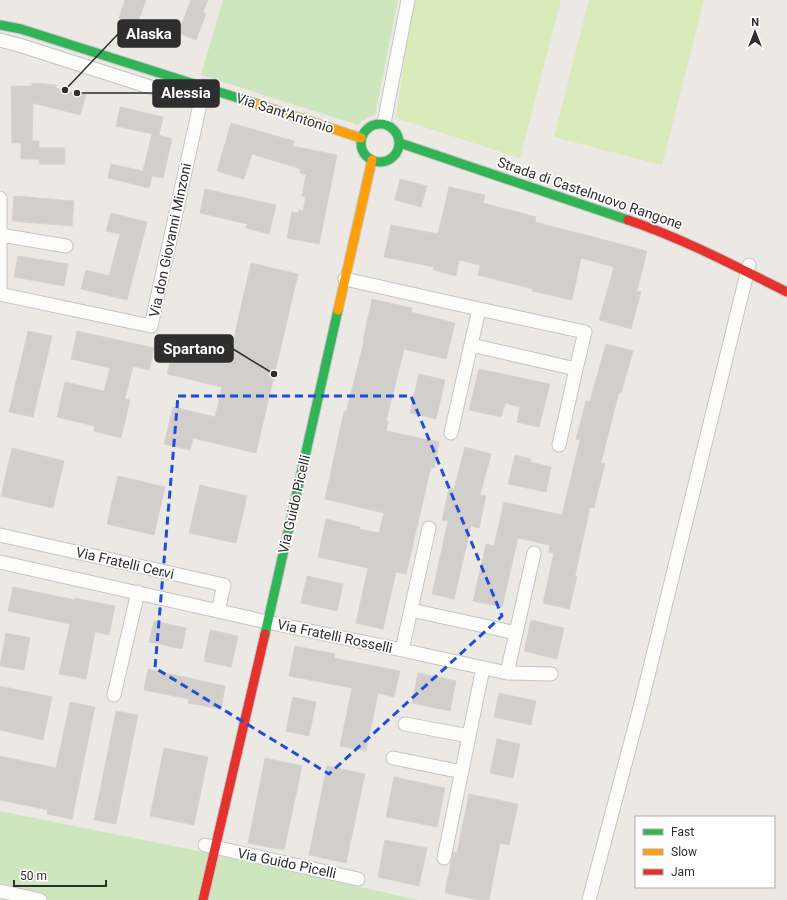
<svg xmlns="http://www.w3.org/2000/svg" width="787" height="900" viewBox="0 0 787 900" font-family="Roboto,sans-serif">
	<rect width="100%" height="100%" fill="#ece8e4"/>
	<!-- green -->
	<path fill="#cee6be" d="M223,0H398L375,115C368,116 363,120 358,125L201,75Z
		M0,811L213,854L201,900H45L0,890Z
		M215,855L419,900H204Z"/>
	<!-- pitch -->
	<path fill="#d9eabb" d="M413,0H561L520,158L396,118Z
		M589,0H704L662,165L554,137Z"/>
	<!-- building -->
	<path fill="#d1cecb" stroke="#d7d4d0" d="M125,0H146L137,24L119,18Z
		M191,0H208L203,12L206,14L196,40L178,33Z
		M32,83L56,85V88L86,95L80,115L33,103L32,141H39V148H65V164H39V159H21V143H12L11,86H32Z
		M120,107L163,117L159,135L172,139L163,178L152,176L149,188L108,178L111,164L143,171L152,134L116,126Z
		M231,123L294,141L292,146L337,155L319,244L287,238L292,212L298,213L299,210L303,211L306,197L302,196L306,175L300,173L301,169L252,154L244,179L217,171Z
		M400,179L427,186L421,207L395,200Z
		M449,187L485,195L483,203L536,217L535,222L647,251L637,291L641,292L631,329L599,320L614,267L581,258L572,300L532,291L533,289L478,275L480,265L459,260L456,276L433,270L434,267L384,257L391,225L438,234Z
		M205,189L276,205L269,234L246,228L247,224L200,213Z
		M14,196L74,201L72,226L12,221Z
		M111,213L147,222L127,300L81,289L86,270L109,276L120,234L106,231Z
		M18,256L68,264L64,286L14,277Z
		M251,263L298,274L256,453L193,438L190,450L164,444L173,407L215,417L222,387L167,374L173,351L228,364Z
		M372,299L412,308L411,312L455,323L446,359L404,349L386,421H388L386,431L439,442L434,468L431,467L406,574L396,572L383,629L356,623L368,568L318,557L326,519L360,527L359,529L379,533L384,513L325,499L344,411L346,412L364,342L363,341Z
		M28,331L52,336L33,417L9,412Z
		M77,331L154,348L149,370L133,366L125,399L130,400L121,438L94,431L95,426L57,417L65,382L104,391L110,368L71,359Z
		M606,344L633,351L621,393L619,392L601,463L605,464L594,508L590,507L575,576L577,577L569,609L543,603L554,553L549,552L550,545L518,538L502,607L473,601L486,544L494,546L504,502L562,515L580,440L576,439L586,401H590Z
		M479,369L550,384L539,427L517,422L520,407L505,403L501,417L469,410Z
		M419,374L445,380L436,419L410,413Z
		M465,447L491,454L480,495L486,496L479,528L471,526L454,599L432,594L448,521L442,520L449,488L454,489Z
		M12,448L64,461L53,508L1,496Z
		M515,455L531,459L530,462L551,467L546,492L508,484Z
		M118,476L165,487L154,535L107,524Z
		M200,485L247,496L236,543L189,533Z
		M307,576L343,584L337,611L301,603Z
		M13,587L75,600V598L115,606L109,635L95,632L86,679L59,674L70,624L8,611Z
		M531,620L564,628L557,659L524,651Z
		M154,621L186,628L182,649L149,642Z
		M210,630L238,636L231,667L204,661Z
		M6,633L30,638L24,670L0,666Z
		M295,646L335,654L334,658L400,671L394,697L378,693L366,751L340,746L352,688L289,676Z
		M148,669L225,686L221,709L188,703L189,699L144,690Z
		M418,673L456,681L450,711L412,703Z
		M0,686L52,697L43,740L0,730Z
		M499,693L536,701L531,725L494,717Z
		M293,697L316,702L309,736L286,731Z
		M70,702L95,707L72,819L47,814L48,810L0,800V756L56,768Z
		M116,711L138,715L116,824L94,820Z
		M497,739L520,744L513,778L490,773Z
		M164,748L208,757L194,825L150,816Z
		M265,758L302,766L284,850L248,843Z
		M327,766L365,774L346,863L309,855Z
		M394,777L445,788L437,827L386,817Z
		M469,794L518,804L509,845L500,843L489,900H479L445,893L453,852L457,853Z
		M385,840L427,848L419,886L378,877Z"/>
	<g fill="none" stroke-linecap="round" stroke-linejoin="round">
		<defs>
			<path id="street" d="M0,40L19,45L200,103
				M384,123L408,0
				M0,198V294L151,326L204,86
				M0,235L66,246
				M345,279L479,309L451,433
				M479,309L585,332L576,369
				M471,345L576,369L559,445
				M0,535L224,585L218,611
				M0,562L267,622L402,650L429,528
				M411,610L516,633
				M402,650L507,673L551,674
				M507,673L534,553
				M114,695L138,592
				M405,724L469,736
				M393,758L462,772
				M205,845L358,879
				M444,858L483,668
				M0,891L40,900
				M589,900L643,696L749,265"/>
			<path id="fast" d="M0,25L21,29L257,104
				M361 143a19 19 0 1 1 38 0a19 19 0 1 1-38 0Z
				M400,143L628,220
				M265,634L338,310"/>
			<path id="slow" d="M257,104L361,138
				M338,310L372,160"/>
			<path id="jam" d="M628,220C684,239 735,266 787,292
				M203,900L265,634"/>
		</defs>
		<!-- street casing -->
		<use href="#street" stroke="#c5c4c5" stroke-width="15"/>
		<!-- fast casing -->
		<use href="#fast" stroke="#c5c4c5" stroke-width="11"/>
		<!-- slow casing -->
		<use href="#slow" stroke="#c5c4c5" stroke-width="11"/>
		<!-- jam casing -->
		<use href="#jam" stroke="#c5c4c5" stroke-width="11"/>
		<!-- street -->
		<use href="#street" stroke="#fcfcfb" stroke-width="13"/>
		<!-- fast -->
		<use href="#fast" stroke="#30b455" stroke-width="9"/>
		<!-- slow -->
		<use href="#slow" stroke="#ff9f0a" stroke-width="9"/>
		<!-- jam -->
		<use href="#jam" stroke="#e5322d" stroke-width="9"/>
	</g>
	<!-- marked area -->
	<path fill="none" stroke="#1d4ed8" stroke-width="3" stroke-dasharray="8 5" stroke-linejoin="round" d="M178,396H411L502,616L329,774L155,668Z"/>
	<g text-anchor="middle" stroke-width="3.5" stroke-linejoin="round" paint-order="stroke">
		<!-- street labels -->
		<g font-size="14" fill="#2e2e2e" stroke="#fff">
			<text transform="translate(285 113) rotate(18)" y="5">Via Sant'Antonio</text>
			<text transform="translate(590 193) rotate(19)" y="5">Strada di Castelnuovo Rangone</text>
			<text transform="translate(170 240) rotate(-78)" y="5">Via don Giovanni Minzoni</text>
			<text transform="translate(294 504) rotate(-77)" y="5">Via Guido Picelli</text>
			<text transform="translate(125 563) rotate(13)" y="5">Via Fratelli Cervi</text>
			<text transform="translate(335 636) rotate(12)" y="5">Via Fratelli Rosselli</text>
			<text transform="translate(287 863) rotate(12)" y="5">Via Guido Picelli</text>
		</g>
	</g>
	<!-- callouts -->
	<path fill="none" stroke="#2e2e2e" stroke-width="1.5" d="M65 90L118 34M77 93L153 93M274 374L233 349"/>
	<g fill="#2e2e2e" stroke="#fff" stroke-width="1.5">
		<circle cx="65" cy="90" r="4"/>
		<circle cx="77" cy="93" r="4"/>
		<circle cx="274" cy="374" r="4"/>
	</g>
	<g fill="#2e2e2e" stroke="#2e2e2e" stroke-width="1.5">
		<rect x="118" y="20" width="62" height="27" rx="4"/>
		<rect x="153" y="80" width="66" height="27" rx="4"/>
		<rect x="155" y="335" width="78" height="27" rx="4"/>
	</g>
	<g font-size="15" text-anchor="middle" font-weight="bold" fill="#fff">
		<text x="149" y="39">Alaska</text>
		<text x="186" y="98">Alessia</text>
		<text x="194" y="354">Spartano</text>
	</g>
	<!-- legend -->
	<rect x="635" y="816" width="140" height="72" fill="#ffffff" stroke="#ababab"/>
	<rect x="643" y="829" width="20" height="6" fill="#30b455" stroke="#ababab"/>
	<text x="671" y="836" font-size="12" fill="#2e2e2e">Fast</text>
	<rect x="643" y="849" width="20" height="6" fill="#ff9f0a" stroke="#ababab"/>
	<text x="671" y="856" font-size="12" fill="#2e2e2e">Slow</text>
	<rect x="643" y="869" width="20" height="6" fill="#e5322d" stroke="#ababab"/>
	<text x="671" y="876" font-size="12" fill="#2e2e2e">Jam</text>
	<!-- north arrow -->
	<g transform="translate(755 32)" stroke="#ffffff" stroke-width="3" paint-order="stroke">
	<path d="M0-3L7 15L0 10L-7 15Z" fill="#2e2e2e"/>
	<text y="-6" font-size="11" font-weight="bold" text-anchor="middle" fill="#2e2e2e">N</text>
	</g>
	<!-- scale -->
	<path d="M14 880v6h92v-6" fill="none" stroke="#2e2e2e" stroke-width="2"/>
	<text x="20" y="880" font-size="12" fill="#2e2e2e" stroke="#ffffff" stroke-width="3" paint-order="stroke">50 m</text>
</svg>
